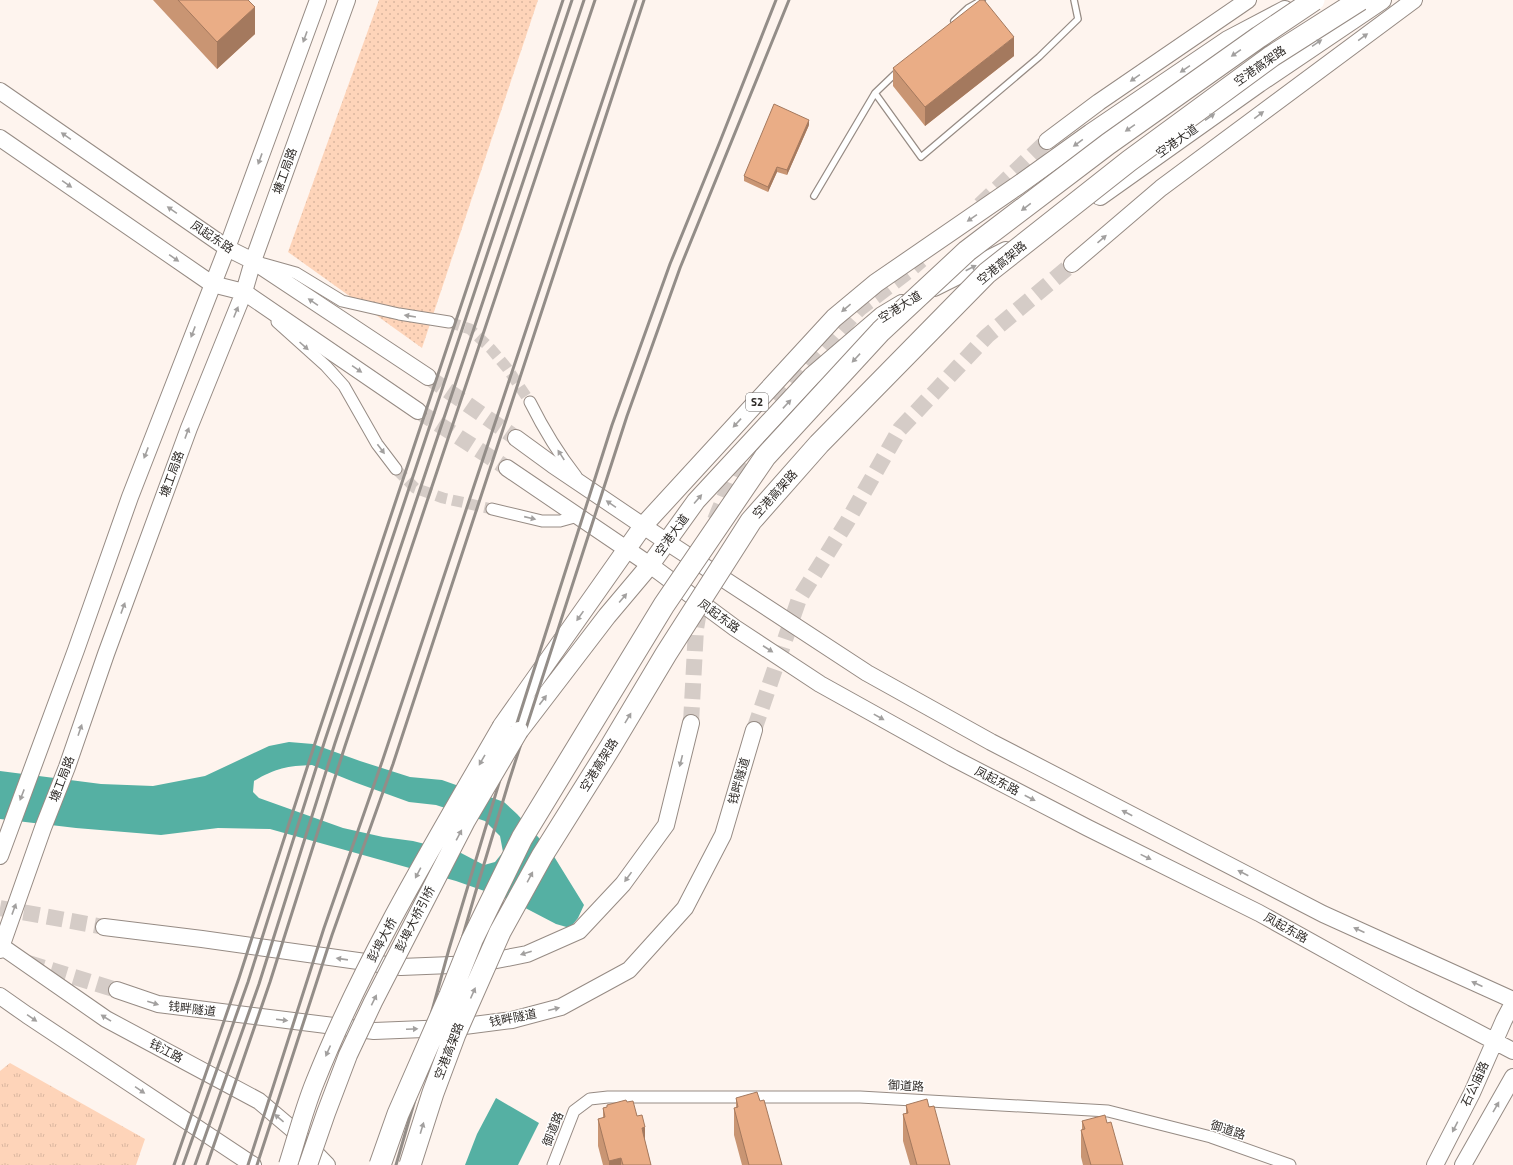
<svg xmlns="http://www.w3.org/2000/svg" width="1513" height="1165" viewBox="0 0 1513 1165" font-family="'Titillium Web','Noto Sans SC',sans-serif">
	<defs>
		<pattern id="grass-dots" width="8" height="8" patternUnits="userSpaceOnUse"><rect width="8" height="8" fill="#fed4b9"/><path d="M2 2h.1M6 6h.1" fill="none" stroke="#dab69f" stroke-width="1.8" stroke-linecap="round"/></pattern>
		<pattern id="park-tufts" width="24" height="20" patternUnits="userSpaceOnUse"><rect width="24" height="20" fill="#fed4b9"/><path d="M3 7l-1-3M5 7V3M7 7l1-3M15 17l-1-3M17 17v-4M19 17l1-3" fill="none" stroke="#dab69f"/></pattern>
	</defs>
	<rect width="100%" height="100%" fill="#fef4ee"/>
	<!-- grass -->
	<path fill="url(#grass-dots)" d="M379,0H538L422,348L288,252Z"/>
	<!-- park -->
	<path fill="url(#park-tufts)" d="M10,1063L145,1139L136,1165H0V1071Z"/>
	<!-- water -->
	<path fill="#55b0a3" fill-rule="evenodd" d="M289,742L313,744L360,761L410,777L442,780L504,802L517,814L550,850L584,905L578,918L570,928L556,924L510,900L456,881L270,829L218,828L161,835L76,828L0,819V771L101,784L153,786L205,776L269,746ZM312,765L354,782L409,802L436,805L485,821L500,836L503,852L495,862L484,865L461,853L413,841L383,837L343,828L259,798L253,792L254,781C276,768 287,766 312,765Z
		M496,1098L539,1123L518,1165H465L477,1134Z"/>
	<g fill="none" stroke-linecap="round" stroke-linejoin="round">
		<!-- street-tunnel -->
		<path stroke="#d5ccc7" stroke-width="11" stroke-dasharray="11 5.5" stroke-linecap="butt" d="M449,322L470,329L491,349L507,368L530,402
			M396,469L415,488L443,498L492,509"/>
		<!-- secondary-tunnel -->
		<path stroke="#d5ccc7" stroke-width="16" stroke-dasharray="16 8" stroke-linecap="butt" d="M980,205L1047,141
			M428,377L516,438
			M777,402L810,363L859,309L911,269L921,260
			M418,411L507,468
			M715,520L743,452
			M691,723L696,629L700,605
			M754,730L799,599L847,522L900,429L987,336L1072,264
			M0,908L104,927
			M28,963L117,990"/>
		<defs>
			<path id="lane" d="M954,21L968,8L982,0
				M875,93L921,157L1039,57L1078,19L1074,0
				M814,196L875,93L898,71"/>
			<path id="street" d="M264,264L296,273L342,301L399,314L449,322
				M277,322L326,366L344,386L377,444L396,469
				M530,402C543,428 558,453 576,476
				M492,509L542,521H560L578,516
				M553,1165L574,1111L590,1099L608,1097H860L1108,1111L1211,1137L1290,1165"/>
			<path id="secondary" d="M0,91L227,248L253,261L428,377
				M0,138L212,284L244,292L418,411
				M1047,141L1099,102L1248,0
				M1072,264L1161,188L1414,0
				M516,438L553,465L667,542L867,673L991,742L1323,914L1513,1000
				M507,468L650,565L735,628L820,684L953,758L1088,828L1259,913L1412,998L1513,1051
				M0,856L76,650L130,497L227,248L318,0
				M104,927L202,939L401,967L476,964L527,954L579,931L623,884L666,825L691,723
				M0,943L1,946L106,1019L259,1101L292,1129L327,1165
				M0,950L43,828L67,767L106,654L189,428L244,292L253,261L347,0
				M117,990L158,1004L374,1031L449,1028L512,1020L561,1007L629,970L685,908L723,835L754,730
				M0,996L27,1015L253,1165
				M1435,1165L1472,1093L1504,1020L1513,1003
				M1463,1165L1513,1077"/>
			<path id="primary" d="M1100,196L1259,83L1382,0
				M934,287L1006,251
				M502,726L643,526L834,318L876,283L1017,186L1091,133L1228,40L1285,10
				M519,731L607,616L650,565L696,501L812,376L882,316L902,304"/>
		</defs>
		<!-- lane casing -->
		<use href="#lane" stroke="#968b84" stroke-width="8"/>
		<!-- street casing -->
		<use href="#street" stroke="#968b84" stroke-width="13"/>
		<!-- secondary casing -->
		<use href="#secondary" stroke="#968b84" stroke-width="18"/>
		<!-- primary casing -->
		<use href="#primary" stroke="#968b84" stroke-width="20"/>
		<!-- lane -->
		<use href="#lane" stroke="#fff" stroke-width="5.5"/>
		<!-- street -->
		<use href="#street" stroke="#fff" stroke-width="11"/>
		<!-- secondary -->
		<use href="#secondary" stroke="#fff" stroke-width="16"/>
		<!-- primary -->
		<use href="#primary" stroke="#fff" stroke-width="18"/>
		<!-- rail -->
		<path stroke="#938d88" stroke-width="3" d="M174,1165L239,978L317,737L563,0
			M183,1165L248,982L325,740L572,0
			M195,1165L259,984L335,743L584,0
			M207,1165L270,982L345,746L595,0
			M248,1165L324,928L383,759L636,0
			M257,1165L332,935L393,764L644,0
			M386,1165L408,1098L449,949L518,720L612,425L670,264L719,144L776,0
			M396,1165L475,894L509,781L627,416L680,268L789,0"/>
		<defs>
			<path id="primary-bridge" d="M288,1165C297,1137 304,1109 315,1082C365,957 435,842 502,726
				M308,1165L326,1113L348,1055L373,1002L466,821L519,731"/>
			<path id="highway-bridge" d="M380,1165L398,1114L450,995L472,940L522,838L664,605L765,457L881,331L967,251L1108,144L1259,37L1314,0
				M410,1165L433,1093L455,1034L500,932L542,856L611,746L666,654L751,521L819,444L987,273L1129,161L1272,56L1360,0"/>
		</defs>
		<!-- primary-bridge casing -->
		<use href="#primary-bridge" stroke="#968b84" stroke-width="20" stroke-linecap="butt"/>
		<!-- highway-bridge casing -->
		<use href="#highway-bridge" stroke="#968b84" stroke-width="23" stroke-linecap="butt"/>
		<!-- primary-bridge -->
		<use href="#primary-bridge" stroke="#fff" stroke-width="18"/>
		<!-- highway-bridge -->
		<use href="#highway-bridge" stroke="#fff" stroke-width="21"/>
	</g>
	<!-- wall -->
	<path fill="#c99573" d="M153,0H248L255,34L217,69Z
		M1014,56L925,126L893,86V68Z
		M809,125L787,175L777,172L768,192L744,181V176Z
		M736,1098L760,1101L782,1165H742L734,1135V1108H736Z
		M627,1102L637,1116L645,1141L651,1165H603L598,1146V1119L603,1118V1108L607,1107V1105Z
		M906,1105L929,1107L950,1165H910L903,1141V1114H906Z
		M1082,1121L1107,1123L1123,1165H1083L1081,1157V1130H1082Z"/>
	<!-- shaded-wall -->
	<path fill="#a4795e" d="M255,7V34L217,69V42Z
		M1014,37V56L925,126V107Z
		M809,120V125L787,175V170Z
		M777,167V172L768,192V187Z
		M645,1127V1154L642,1128Z
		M621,1158V1165H609V1161Z"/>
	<!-- building -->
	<path fill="#eaad86" stroke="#a4795e" d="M178,0H248L255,7L217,42Z
		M980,0H984L1014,37L925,107L893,68Z
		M774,104L809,120L787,170L777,167L768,187L744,176Z
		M757,1092L760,1101L764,1100L782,1165H749L734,1108L738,1107L736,1098Z
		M927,1099L929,1107L934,1106L950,1165H917L903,1114L908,1113L906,1105Z
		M626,1100L627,1102L633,1101L637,1116L642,1115L645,1127L642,1128L643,1133L651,1165H623L621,1158L609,1161L598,1119L605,1117L603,1108L607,1107V1105Z
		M1105,1115L1107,1123L1111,1122L1123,1165H1091L1081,1130L1085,1129L1082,1121Z"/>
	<!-- one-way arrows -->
	<defs><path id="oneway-solid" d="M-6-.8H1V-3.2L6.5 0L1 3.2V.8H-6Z"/></defs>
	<g fill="#a2a09f">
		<use href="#oneway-solid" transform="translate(305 37) rotate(110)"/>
		<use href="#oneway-solid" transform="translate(1363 37) rotate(-36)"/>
		<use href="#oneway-solid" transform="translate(1317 43) rotate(-34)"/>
		<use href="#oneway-solid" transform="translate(1236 53) rotate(145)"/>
		<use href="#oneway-solid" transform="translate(1185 69) rotate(146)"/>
		<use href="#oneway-solid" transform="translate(1135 78) rotate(145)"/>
		<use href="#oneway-solid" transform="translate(1259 115) rotate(-37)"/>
		<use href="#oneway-solid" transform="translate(1210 117) rotate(-35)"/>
		<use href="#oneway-solid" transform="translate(1130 128) rotate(145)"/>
		<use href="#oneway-solid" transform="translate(66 136) rotate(-145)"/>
		<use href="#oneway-solid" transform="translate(1078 143) rotate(144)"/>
		<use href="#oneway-solid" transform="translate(260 159) rotate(110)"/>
		<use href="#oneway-solid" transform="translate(67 184) rotate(35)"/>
		<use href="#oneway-solid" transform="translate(1026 207) rotate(143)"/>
		<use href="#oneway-solid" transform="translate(172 210) rotate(-145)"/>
		<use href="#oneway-solid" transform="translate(972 218) rotate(146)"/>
		<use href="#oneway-solid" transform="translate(1102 239) rotate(-41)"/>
		<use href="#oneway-solid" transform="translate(174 258) rotate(35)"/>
		<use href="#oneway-solid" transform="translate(971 268) rotate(-27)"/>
		<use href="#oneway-solid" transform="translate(313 302) rotate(-146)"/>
		<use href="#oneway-solid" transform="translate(846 308) rotate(140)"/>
		<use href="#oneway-solid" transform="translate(236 312) rotate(-68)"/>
		<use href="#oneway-solid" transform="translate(410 316) rotate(-171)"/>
		<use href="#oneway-solid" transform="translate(193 332) rotate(111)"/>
		<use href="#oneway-solid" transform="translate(304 346) rotate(42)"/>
		<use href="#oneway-solid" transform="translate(856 358) rotate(133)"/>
		<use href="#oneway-solid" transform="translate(357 369) rotate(34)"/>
		<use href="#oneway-solid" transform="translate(787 404) rotate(-47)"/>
		<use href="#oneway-solid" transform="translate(737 423) rotate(133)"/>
		<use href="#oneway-solid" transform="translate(187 433) rotate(-70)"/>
		<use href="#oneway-solid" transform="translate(381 449) rotate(53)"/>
		<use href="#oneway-solid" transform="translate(146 453) rotate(111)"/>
		<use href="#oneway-solid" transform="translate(561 455) rotate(-123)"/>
		<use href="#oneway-solid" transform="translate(698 499) rotate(-49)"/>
		<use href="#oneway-solid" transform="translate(611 504) rotate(-146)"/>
		<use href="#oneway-solid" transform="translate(530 518) rotate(13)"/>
		<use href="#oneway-solid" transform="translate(623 598) rotate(-50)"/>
		<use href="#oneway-solid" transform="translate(123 608) rotate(-70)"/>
		<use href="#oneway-solid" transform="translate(580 616) rotate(125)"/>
		<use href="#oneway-solid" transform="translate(768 649) rotate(33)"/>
		<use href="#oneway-solid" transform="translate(543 700) rotate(-53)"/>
		<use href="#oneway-solid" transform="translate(879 717) rotate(29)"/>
		<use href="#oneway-solid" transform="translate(628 718) rotate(-59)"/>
		<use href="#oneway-solid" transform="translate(80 730) rotate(-71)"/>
		<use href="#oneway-solid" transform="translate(482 760) rotate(120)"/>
		<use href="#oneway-solid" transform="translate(681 761) rotate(104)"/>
		<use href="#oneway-solid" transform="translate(22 795) rotate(111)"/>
		<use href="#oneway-solid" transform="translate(1030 798) rotate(27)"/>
		<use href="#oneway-solid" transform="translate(1127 813) rotate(-152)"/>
		<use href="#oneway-solid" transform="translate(459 835) rotate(-62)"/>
		<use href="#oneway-solid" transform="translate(1146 857) rotate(26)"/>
		<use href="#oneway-solid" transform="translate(418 873) rotate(118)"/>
		<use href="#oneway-solid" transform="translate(1243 873) rotate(-153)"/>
		<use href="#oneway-solid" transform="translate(530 877) rotate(-62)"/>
		<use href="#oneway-solid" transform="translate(628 877) rotate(126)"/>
		<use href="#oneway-solid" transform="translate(14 909) rotate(-70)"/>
		<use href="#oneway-solid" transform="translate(1359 930) rotate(-156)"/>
		<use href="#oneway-solid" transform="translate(526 953) rotate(162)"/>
		<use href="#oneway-solid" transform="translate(342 959) rotate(-172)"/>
		<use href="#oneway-solid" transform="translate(1477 984) rotate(-156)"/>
		<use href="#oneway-solid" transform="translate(473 993) rotate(-66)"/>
		<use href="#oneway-solid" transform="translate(374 1000) rotate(-64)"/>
		<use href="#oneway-solid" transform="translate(153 1003) rotate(17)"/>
		<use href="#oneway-solid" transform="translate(554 1009) rotate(-14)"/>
		<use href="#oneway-solid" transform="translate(32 1018) rotate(34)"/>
		<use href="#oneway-solid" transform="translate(106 1018) rotate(-148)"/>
		<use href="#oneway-solid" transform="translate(282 1020) rotate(7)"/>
		<use href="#oneway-solid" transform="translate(412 1029) rotate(-2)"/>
		<use href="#oneway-solid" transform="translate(328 1051) rotate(114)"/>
		<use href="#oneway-solid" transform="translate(140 1090) rotate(34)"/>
		<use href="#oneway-solid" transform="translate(1496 1107) rotate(-60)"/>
		<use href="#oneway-solid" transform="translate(279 1118) rotate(-140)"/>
		<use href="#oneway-solid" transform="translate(1455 1127) rotate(117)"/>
		<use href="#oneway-solid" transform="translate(422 1128) rotate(-73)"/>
	</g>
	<g text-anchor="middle" stroke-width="3" stroke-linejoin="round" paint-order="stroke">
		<!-- shield labels -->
		<rect fill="#fff" stroke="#6e6b69" stroke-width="1" x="746" y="393" width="22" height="18" rx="3"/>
		<g font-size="11" font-weight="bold" fill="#302c29">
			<text x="757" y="406">S2</text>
		</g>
		<!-- street labels -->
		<g font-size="12" fill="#302c29" stroke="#fff">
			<text transform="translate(1260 66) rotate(-35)" y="4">空港高架路</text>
			<text transform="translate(1177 141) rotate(-35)" y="4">空港大道</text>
			<text transform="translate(285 171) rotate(-70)" y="4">塘工局路</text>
			<text transform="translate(212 237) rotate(33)" y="4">凤起东路</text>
			<text transform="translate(1002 263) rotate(-40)" y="4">空港高架路</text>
			<text transform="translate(900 307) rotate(-32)" y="4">空港大道</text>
			<text transform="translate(172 474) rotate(-70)" y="4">塘工局路</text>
			<text transform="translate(775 494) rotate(-48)" y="4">空港高架路</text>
			<text transform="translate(672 535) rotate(-54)" y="4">空港大道</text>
			<text transform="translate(719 616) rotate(36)" y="4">凤起东路</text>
			<text transform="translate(599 765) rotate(-58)" y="4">空港高架路</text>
			<text transform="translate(62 779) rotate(-69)" y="4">塘工局路</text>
			<text transform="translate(739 781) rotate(-74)" y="4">钱畔隧道</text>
			<text transform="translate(997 781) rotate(27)" y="4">凤起东路</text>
			<text transform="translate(415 919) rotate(-63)" y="4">彭埠大桥引桥</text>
			<text transform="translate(1286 928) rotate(29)" y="4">凤起东路</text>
			<text transform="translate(382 940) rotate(-62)" y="4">彭埠大桥</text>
			<text transform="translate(192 1009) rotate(7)" y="4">钱畔隧道</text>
			<text transform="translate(513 1018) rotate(-11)" y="4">钱畔隧道</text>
			<text transform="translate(166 1051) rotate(28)" y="4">钱江路</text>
			<text transform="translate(449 1051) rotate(-69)" y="4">空港高架路</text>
			<text transform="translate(1475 1084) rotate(-65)" y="4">石公庙路</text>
			<text transform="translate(906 1086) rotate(3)" y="4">御道路</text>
			<text transform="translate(553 1129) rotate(-68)" y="4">御道路</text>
			<text transform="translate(1228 1130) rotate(18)" y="4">御道路</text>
		</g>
	</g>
</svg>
